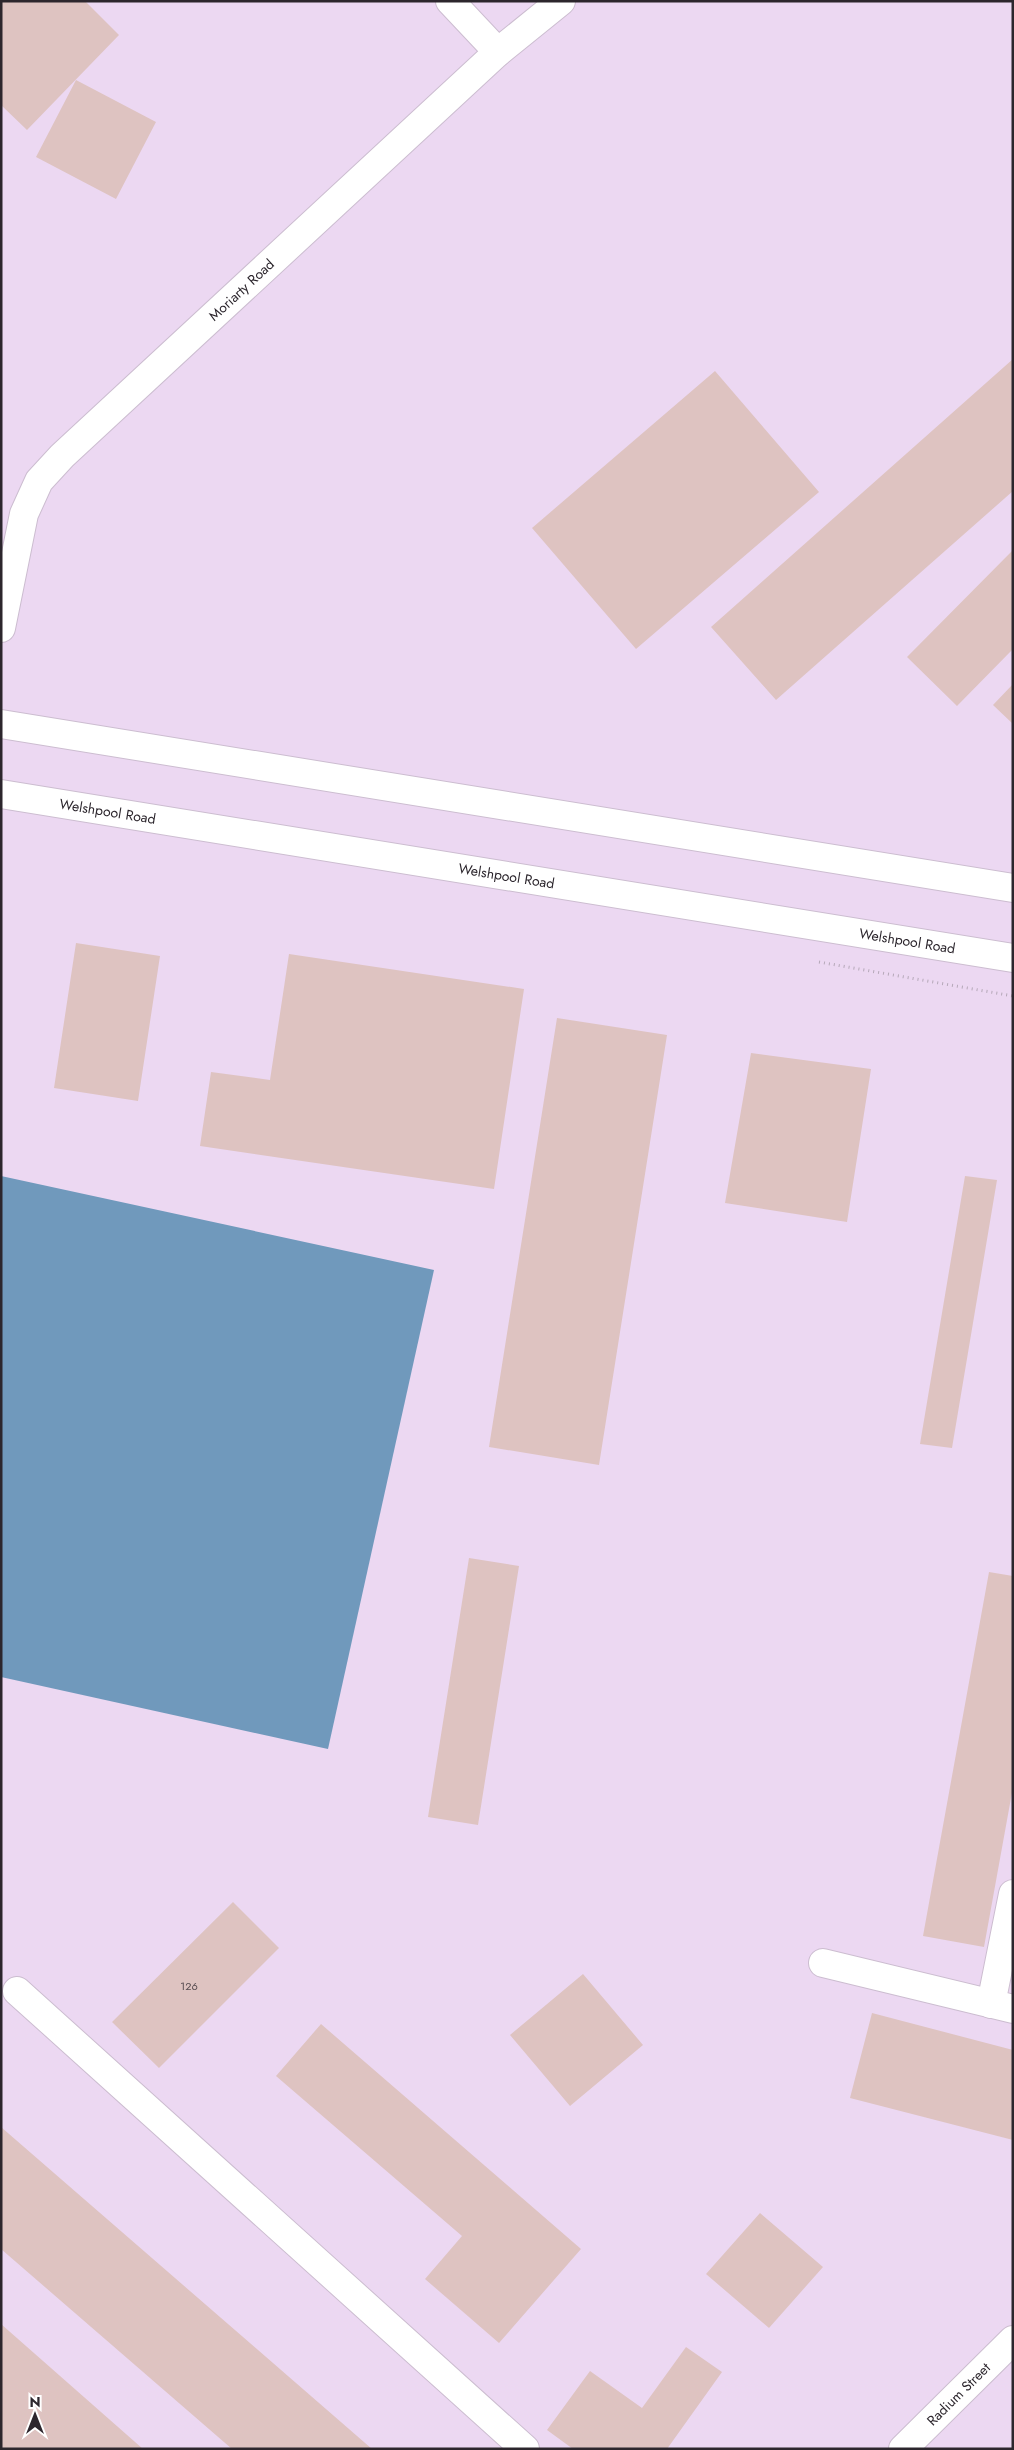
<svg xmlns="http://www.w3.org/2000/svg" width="1014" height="2450" viewBox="0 0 1014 2450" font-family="Jost,sans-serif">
	<rect width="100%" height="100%" fill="#f4e4f8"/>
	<!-- built -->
	<path fill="#ecd8f2" d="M1,1H1013V2449H1Z"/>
	<!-- water -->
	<path fill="#7099bc" d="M1,1176L434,1270L328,1749L1,1677Z"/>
	<!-- building -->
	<path fill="#dec3c1" d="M1,1H85L119,35L27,130L1,105Z
		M76,80L156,122L116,199L36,157Z
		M1013,359V491L776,700L711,627Z
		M715,371L819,492L636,649L532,528Z
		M1013,550V649L957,706L907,657Z
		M1013,684V724L993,705Z
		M76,943L160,956L138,1101L54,1088Z
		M289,954L524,989L494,1189L200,1146L211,1072L270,1080Z
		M557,1018L667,1035L599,1465L489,1447Z
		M751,1053L871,1069L847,1222L725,1203Z
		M965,1176L997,1180L952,1448L920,1444Z
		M469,1558L519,1566L478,1825L428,1817Z
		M989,1572L1013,1576V1787L984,1947L923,1936Z
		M233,1902L279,1948L159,2068L112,2022Z
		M583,1974L643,2045L570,2106L510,2035Z
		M872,2013L1013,2050V2140L850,2098Z
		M321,2024L581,2249L499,2343L425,2279L462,2236L276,2076Z
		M1,2127L372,2449H232L1,2249Z
		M760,2213L823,2267L769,2328L706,2274Z
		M1,2324L143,2449H1Z
		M686,2347L722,2372L667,2449H573L547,2430L590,2371L642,2408Z"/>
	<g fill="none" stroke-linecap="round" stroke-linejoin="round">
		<defs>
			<g id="minor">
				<path d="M450,1L498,52"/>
				<path id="s1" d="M1,628L24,514L39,481L62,456L498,52L561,1"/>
				<path d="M823,1963L1013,2009"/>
				<path d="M17,1991L525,2449"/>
				<path d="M991,2004L1013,1894"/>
				<path id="s2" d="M903,2449L1013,2340"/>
			</g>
			<g id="major">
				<path d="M1,724L1013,888"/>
				<path id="s3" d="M1,794L1013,958"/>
			</g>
		</defs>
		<!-- minor casing -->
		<use href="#minor" stroke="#ccbdd0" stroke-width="30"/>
		<!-- major casing -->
		<use href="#major" stroke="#ccbdd0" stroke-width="30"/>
		<!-- path -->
		<path stroke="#b5a8b8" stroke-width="3" stroke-dasharray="1 4" stroke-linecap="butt" d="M819,962L1013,996"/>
		<!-- minor -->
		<use href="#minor" stroke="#fff" stroke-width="28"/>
		<!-- major -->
		<use href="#major" stroke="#fff" stroke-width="28"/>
	</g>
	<g text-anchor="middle" stroke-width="5" stroke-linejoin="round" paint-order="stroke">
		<!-- number labels -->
		<g font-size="11" fill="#584d52">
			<text x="189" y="1990">126</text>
		</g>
		<!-- street labels -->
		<g font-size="14" fill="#2c262d" stroke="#fff">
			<text dy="5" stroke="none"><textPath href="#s1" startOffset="431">Moriarty Road</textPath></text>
			<text dy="5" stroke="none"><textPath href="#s3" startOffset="108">Welshpool Road</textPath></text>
			<text dy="5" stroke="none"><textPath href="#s3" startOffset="512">Welshpool Road</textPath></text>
			<text dy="5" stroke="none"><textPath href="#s3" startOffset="918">Welshpool Road</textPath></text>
			<text dy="5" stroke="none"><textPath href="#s2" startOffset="78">Radium Street</textPath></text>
		</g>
	</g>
	<!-- border -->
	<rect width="1014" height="2450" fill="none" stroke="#2c262d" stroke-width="5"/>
	<!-- north arrow -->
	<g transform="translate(35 2415)" stroke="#ffffff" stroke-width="4" paint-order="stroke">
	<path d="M0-4L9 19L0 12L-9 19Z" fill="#2c262d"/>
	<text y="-8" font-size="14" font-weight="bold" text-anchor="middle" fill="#2c262d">N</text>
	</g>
</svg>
